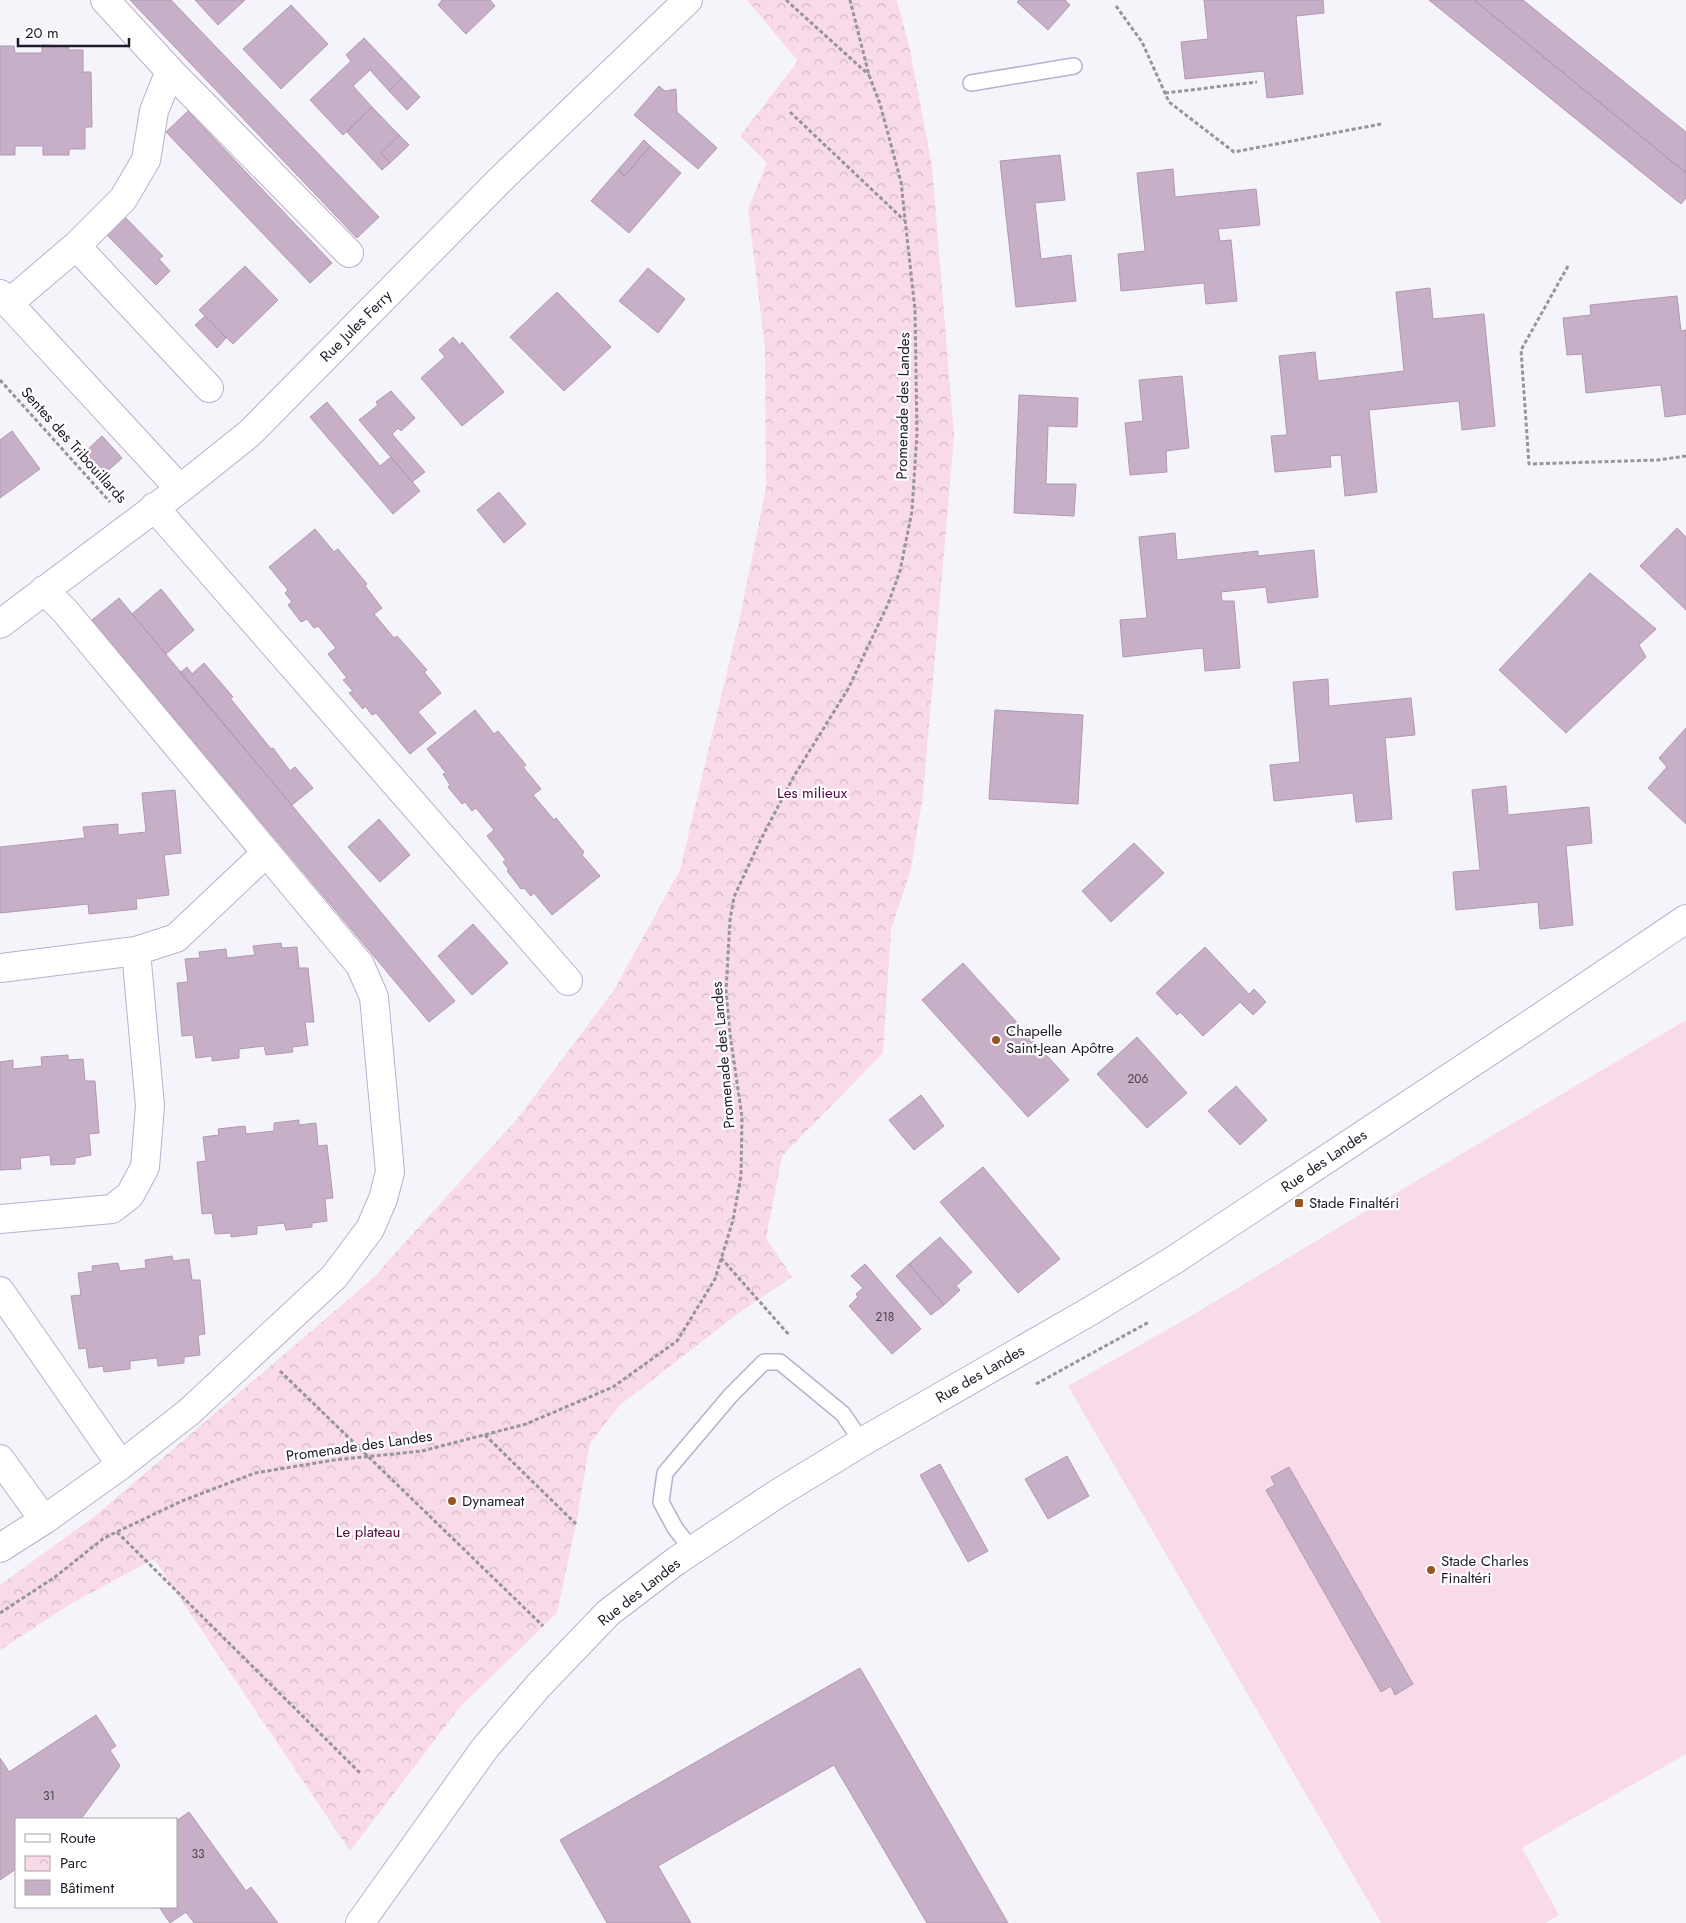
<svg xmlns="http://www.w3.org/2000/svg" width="1686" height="1923" viewBox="0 0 1686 1923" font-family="Jost,sans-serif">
	<defs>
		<pattern id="park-crowns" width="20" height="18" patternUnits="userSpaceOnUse" patternTransform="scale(1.25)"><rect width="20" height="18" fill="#f8dae9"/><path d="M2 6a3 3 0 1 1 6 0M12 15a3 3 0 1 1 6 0" fill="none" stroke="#d4bac8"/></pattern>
	</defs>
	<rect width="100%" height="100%" fill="#f6f4fb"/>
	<!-- grass -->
	<path fill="#f8dae9" d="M1686,1020V1754L1522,1848L1559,1915L1545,1923H1381L1068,1386L1179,1323Z"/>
	<!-- park -->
	<path fill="url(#park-crowns)" d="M747,0H897L909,45L932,166L954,436L923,795L911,869L891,930L883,1053L782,1156L766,1238L792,1277L736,1315L620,1405L590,1443L576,1524L557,1613L460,1707L350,1851L154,1559L72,1603L0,1650V1585L95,1516L371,1280L518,1118L614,990L680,870L740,617L766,488L765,348L748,209L767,163L740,136L798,61Z"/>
	<!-- building -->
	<path fill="#c7afc8" stroke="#b099b1" d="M130,0H171L379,217L357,238Z
		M195,0H245L218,25Z
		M442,0H490L495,6L466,34L438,5Z
		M1019,0H1065L1070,5L1048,30L1017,2Z
		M1204,0H1323L1324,13L1296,16L1303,94L1267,98L1264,71L1185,79L1181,42L1208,39Z
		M1429,0H1474L1686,173V198L1681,204Z
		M1474,0H1523L1686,132V173Z
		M291,5L328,44L281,89L243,49Z
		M364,38L402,78L389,91L370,70L353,86L372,107L343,135L310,100L351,61L346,55Z
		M42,45L68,46L69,50H83V72H91L92,127H85V149H69V155H43V146H15V155H0V46H14L15,53H42Z
		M402,78L420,97L407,110L389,91Z
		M659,86L665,91L676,89L677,112L717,148L698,169L634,115Z
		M372,107L399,135L381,153L390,163L382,170L347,132Z
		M188,111L332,263L310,283L166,132Z
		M399,135L409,145L390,163L381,153Z
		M644,140L650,146L625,176L618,170Z
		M650,146L681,173L629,233L591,201L618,170L625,176Z
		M1060,155L1065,200L1035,203L1041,259L1071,255L1076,301L1016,307L1000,161Z
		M1173,169L1175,197L1256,189L1260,225L1218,229L1220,241L1231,240L1237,301L1206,304L1204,283L1121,291L1118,254L1145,251L1137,173Z
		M123,215L163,256L159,259L170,271L156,285L104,232Z
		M245,266L278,300L233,344L199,310Z
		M648,268L685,299L658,333L619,301Z
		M1430,288L1433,319L1484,314L1495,426L1462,430L1459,401L1369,410L1377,492L1345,496L1341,455L1330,456L1331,467L1275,472L1271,436L1287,435L1279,356L1315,352L1318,381L1404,371L1396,292Z
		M557,292L611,347L564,391L510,337Z
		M1677,296L1681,331L1686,330V414L1665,417L1661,385L1586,393L1582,354L1567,355L1563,318L1591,315L1590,305Z
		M205,316L226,338L217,348L195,325Z
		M453,337L460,345L462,342L504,392L462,426L421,378L445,357L439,350Z
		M1182,376L1189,448L1166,451L1167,472L1130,475L1125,423L1143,421L1139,380Z
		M391,391L415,418L401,431L398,428L392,434L425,472L412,482L359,420L378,405L376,402Z
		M1019,395L1078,398L1077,427L1048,426L1046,484H1076L1074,516L1014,513Z
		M327,402L380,466L391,457L420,491L393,514L310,417Z
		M12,431L40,469L0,498V440Z
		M102,436L122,458L102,476L83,454Z
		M499,492L526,524L504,543L477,510Z
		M1677,528L1686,537V610L1640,566Z
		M315,529L334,552L338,549L367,584L365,586L382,608L374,614L394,638L397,636L427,670L424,672L441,693L418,712L436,733L410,754L376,713L372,715L365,706L363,709L349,693L353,691L343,680L347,678L328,654L336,648L318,626L314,628L307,619L301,622L288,605L292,602L285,593L288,590L269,567Z
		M1175,533L1177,560L1258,551V556L1314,550L1318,597L1268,603L1266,587L1221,592L1222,601H1234L1240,668L1205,671L1203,648L1123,657L1120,620L1147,618L1139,537Z
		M1590,573L1656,629L1639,645L1646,657L1566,733L1499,670Z
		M161,589L194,630L166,654L132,614Z
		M119,598L455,1001L429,1022L92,620Z
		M204,663L233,697L230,698L271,749L273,748L290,771L295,767L313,788L292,805L180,673L187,667L192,674Z
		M1328,679L1329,706L1411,698L1415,735L1385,738L1392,819L1356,822L1353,793L1274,801L1270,765L1300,762L1293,682Z
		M475,710L494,734L498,731L526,765L523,767L541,789L533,795L554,820L556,818L584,852L582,855L600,876L552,915L534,893L531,896L524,888L521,889L507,871L509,870L503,862L506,860L487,836L494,830L476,808L472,811L465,802L462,804L448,787L450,785L443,774L446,773L427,749Z
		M995,710L1083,715L1078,804L989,799Z
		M1686,728V824L1648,788L1667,767L1659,758Z
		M1506,786L1508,815L1589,807L1592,843L1566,846L1573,925L1540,929L1538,902L1456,910L1453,872L1480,870L1472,790Z
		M175,790L181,853L164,855L169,895L136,899L137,909L89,914L88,904L0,913V847L85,838L83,827L118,824V835L146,832L142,793Z
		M379,819L410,855L380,882L348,847Z
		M1134,843L1164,873L1111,922L1082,891Z
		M473,924L508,963L472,995L438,956Z
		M281,943L282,948L297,947L299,968H308L314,1022H305L308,1045L292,1047L293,1052L266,1055L264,1046L239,1049V1058L212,1061V1056L196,1058L193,1035L182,1036L177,983L188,982L185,959L200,958L199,952L226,949L227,958L255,955L253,946Z
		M1205,947L1249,994L1254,989L1266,1002L1253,1015L1240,1002L1203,1036L1180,1012L1177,1015L1156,993Z
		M963,963L1069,1080L1028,1117L922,1000Z
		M1137,1037L1187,1093L1147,1128L1097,1074Z
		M68,1055V1060L83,1059L85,1081H95L99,1133L89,1134L91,1155L75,1158V1164L51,1165L50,1155L20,1158L21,1169L0,1170V1062L13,1060V1069L42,1066L41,1057Z
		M1236,1086L1267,1120L1240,1145L1208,1111Z
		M921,1095L944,1126L914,1150L889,1120Z
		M299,1120V1125L316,1123L318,1146L327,1145L333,1198L325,1199L327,1221L312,1223V1227L286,1230L284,1223L257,1226V1234L231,1237V1233L215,1234L212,1213L202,1214L197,1162L206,1161L203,1137L219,1135L218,1129L245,1126L246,1134L274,1131V1123Z
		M983,1167L1060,1259L1018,1293L940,1202Z
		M940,1237L972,1272L956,1286L960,1290L944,1305L909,1264Z
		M172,1256L173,1261L189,1259L192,1280H200L205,1334L198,1335L200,1355L184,1357V1363L158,1366L157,1358L130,1361V1369L104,1372L103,1366L89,1368L86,1348L79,1349L71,1296L81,1295L78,1273L93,1271L92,1266L118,1263L120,1271L146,1268L145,1260Z
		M865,1264L921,1329L892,1354L849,1306L858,1297L856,1294L863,1288L851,1276Z
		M909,1264L944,1305L931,1315L896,1276Z
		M1067,1456L1089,1496L1048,1519L1025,1479Z
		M940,1464L988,1551L968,1562L920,1475Z
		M1289,1467L1413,1684L1395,1695L1391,1686L1381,1692L1266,1490L1275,1485L1271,1477Z
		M860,1668L1008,1923H927L834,1765L658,1866L691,1923H607L560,1840Z
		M96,1715L116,1746L110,1750L120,1766L81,1819H16V1869L0,1880V1758L9,1772Z
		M189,1812L246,1891L251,1887L278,1923H194L186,1912L170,1923L159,1907H176V1821Z"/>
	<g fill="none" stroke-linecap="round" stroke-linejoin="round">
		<defs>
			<path id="lane" d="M971,83L1074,66
				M692,1550L675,1528L661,1502L665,1473L731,1395L764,1362H780L843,1414L862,1442"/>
			<path id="street" d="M105,0L170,71L349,253
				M76,246L209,388
				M0,294L180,489
				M9,303L76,246L123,199L146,160L154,111L170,71
				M154,507L568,981
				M0,624L180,489L250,433L501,179L688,0
				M0,968L136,951L176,938L266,853
				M0,1219L112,1209L130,1195L145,1167L150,1106L136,951
				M0,1291L121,1465
				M0,1459L44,1520
				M0,1548L44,1520L121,1465L189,1412L334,1277L370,1229L383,1199L390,1172L374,997L360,965L65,611L44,590
				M360,1923L485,1748L539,1685L608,1613L676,1561L777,1494L862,1442L1092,1310L1174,1260L1532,1023L1686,919"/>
		</defs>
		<!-- lane casing -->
		<use href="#lane" stroke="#bbafcd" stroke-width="18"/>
		<!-- street casing -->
		<use href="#street" stroke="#bbafcd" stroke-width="30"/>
		<!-- path -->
		<path stroke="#97949d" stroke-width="3" stroke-dasharray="4 2.5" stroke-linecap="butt" d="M786,0L869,75
			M1116,6L1142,42L1169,102L1234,152L1381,124
			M1165,93L1257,82
			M790,112L904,220
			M1568,266L1521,350L1529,464L1658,460L1686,456
			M0,380L110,502
			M721,1258L790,1336
			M280,1371L543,1626
			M1036,1384L1149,1322
			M485,1435L576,1524
			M117,1532L361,1774
			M0,1613L55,1577L104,1538L182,1501L255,1473L334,1460L422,1451L526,1424L613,1387L677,1341L715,1279L733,1220L741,1176L742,1117L730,1034L726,991L730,920L734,897L759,843L794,776L848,689L888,604L900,571L912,511L917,433L915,310L901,182L880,104L869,75L850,0"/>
		<!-- lane -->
		<use href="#lane" stroke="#fff" stroke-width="15"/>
		<!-- street -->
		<use href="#street" stroke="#fff" stroke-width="28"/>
	</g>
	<!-- markers -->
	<g fill="#975523" stroke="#fff" stroke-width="2">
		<circle cx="996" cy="1040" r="5"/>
		<rect x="1294" y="1198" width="10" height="10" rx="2.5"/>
		<circle cx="452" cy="1501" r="5"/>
		<circle cx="1431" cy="1570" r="5"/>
	</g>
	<g text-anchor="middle" stroke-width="4.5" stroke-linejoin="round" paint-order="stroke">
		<!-- number labels -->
		<g font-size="12" fill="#49404e">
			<text x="1138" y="1083">206</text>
			<text x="885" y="1321">218</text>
			<text x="49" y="1800">31</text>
			<text x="198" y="1858">33</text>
		</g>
		<!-- street labels -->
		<g font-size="15" fill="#1f1b26" stroke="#fff">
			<text transform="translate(356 326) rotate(-45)" y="5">Rue Jules Ferry</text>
			<text transform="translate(903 406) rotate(-89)" y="5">Promenade des Landes</text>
			<text transform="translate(74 445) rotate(48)" y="5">Sentes des Tribouillards</text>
			<text transform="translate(723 1055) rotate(-95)" y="5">Promenade des Landes</text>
			<text transform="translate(1324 1161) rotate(-34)" y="5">Rue des Landes</text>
			<text transform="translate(980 1374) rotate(-30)" y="5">Rue des Landes</text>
			<text transform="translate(359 1446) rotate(-8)" y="5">Promenade des Landes</text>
			<text transform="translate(639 1592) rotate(-38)" y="5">Rue des Landes</text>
		</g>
		<!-- park labels -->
		<g font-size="15" fill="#57023b" stroke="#fff">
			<text x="812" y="798">Les milieux</text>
			<text x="368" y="1537">Le plateau</text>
		</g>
		<!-- poi labels -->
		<g font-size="15" fill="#1f1b26" stroke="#fff" text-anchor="start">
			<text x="1006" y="1036">Chapelle<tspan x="1006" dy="17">Saint-Jean Apôtre</tspan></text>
			<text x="1309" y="1208">Stade Finaltéri</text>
			<text x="462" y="1506">Dynameat</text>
			<text x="1441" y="1566">Stade Charles<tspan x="1441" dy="17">Finaltéri</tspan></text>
		</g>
	</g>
	<!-- legend -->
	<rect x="15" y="1818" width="162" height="90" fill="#ffffff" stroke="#a5a4a8"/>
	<rect x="25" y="1834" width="25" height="8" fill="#ffffff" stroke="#a5a4a8"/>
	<text x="60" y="1843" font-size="15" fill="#1f1b26">Route</text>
	<rect x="25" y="1856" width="25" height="15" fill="url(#park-crowns)" stroke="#a5a4a8"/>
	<text x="60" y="1868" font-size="15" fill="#1f1b26">Parc</text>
	<rect x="25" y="1880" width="25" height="15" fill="#c7afc8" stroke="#a5a4a8"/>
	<text x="60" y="1893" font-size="15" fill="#1f1b26">Bâtiment</text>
	<!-- scale -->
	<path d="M18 38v8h111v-8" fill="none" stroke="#1f1b26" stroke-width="2.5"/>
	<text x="25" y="38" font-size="15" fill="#1f1b26" stroke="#ffffff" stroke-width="4" paint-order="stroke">20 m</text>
</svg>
